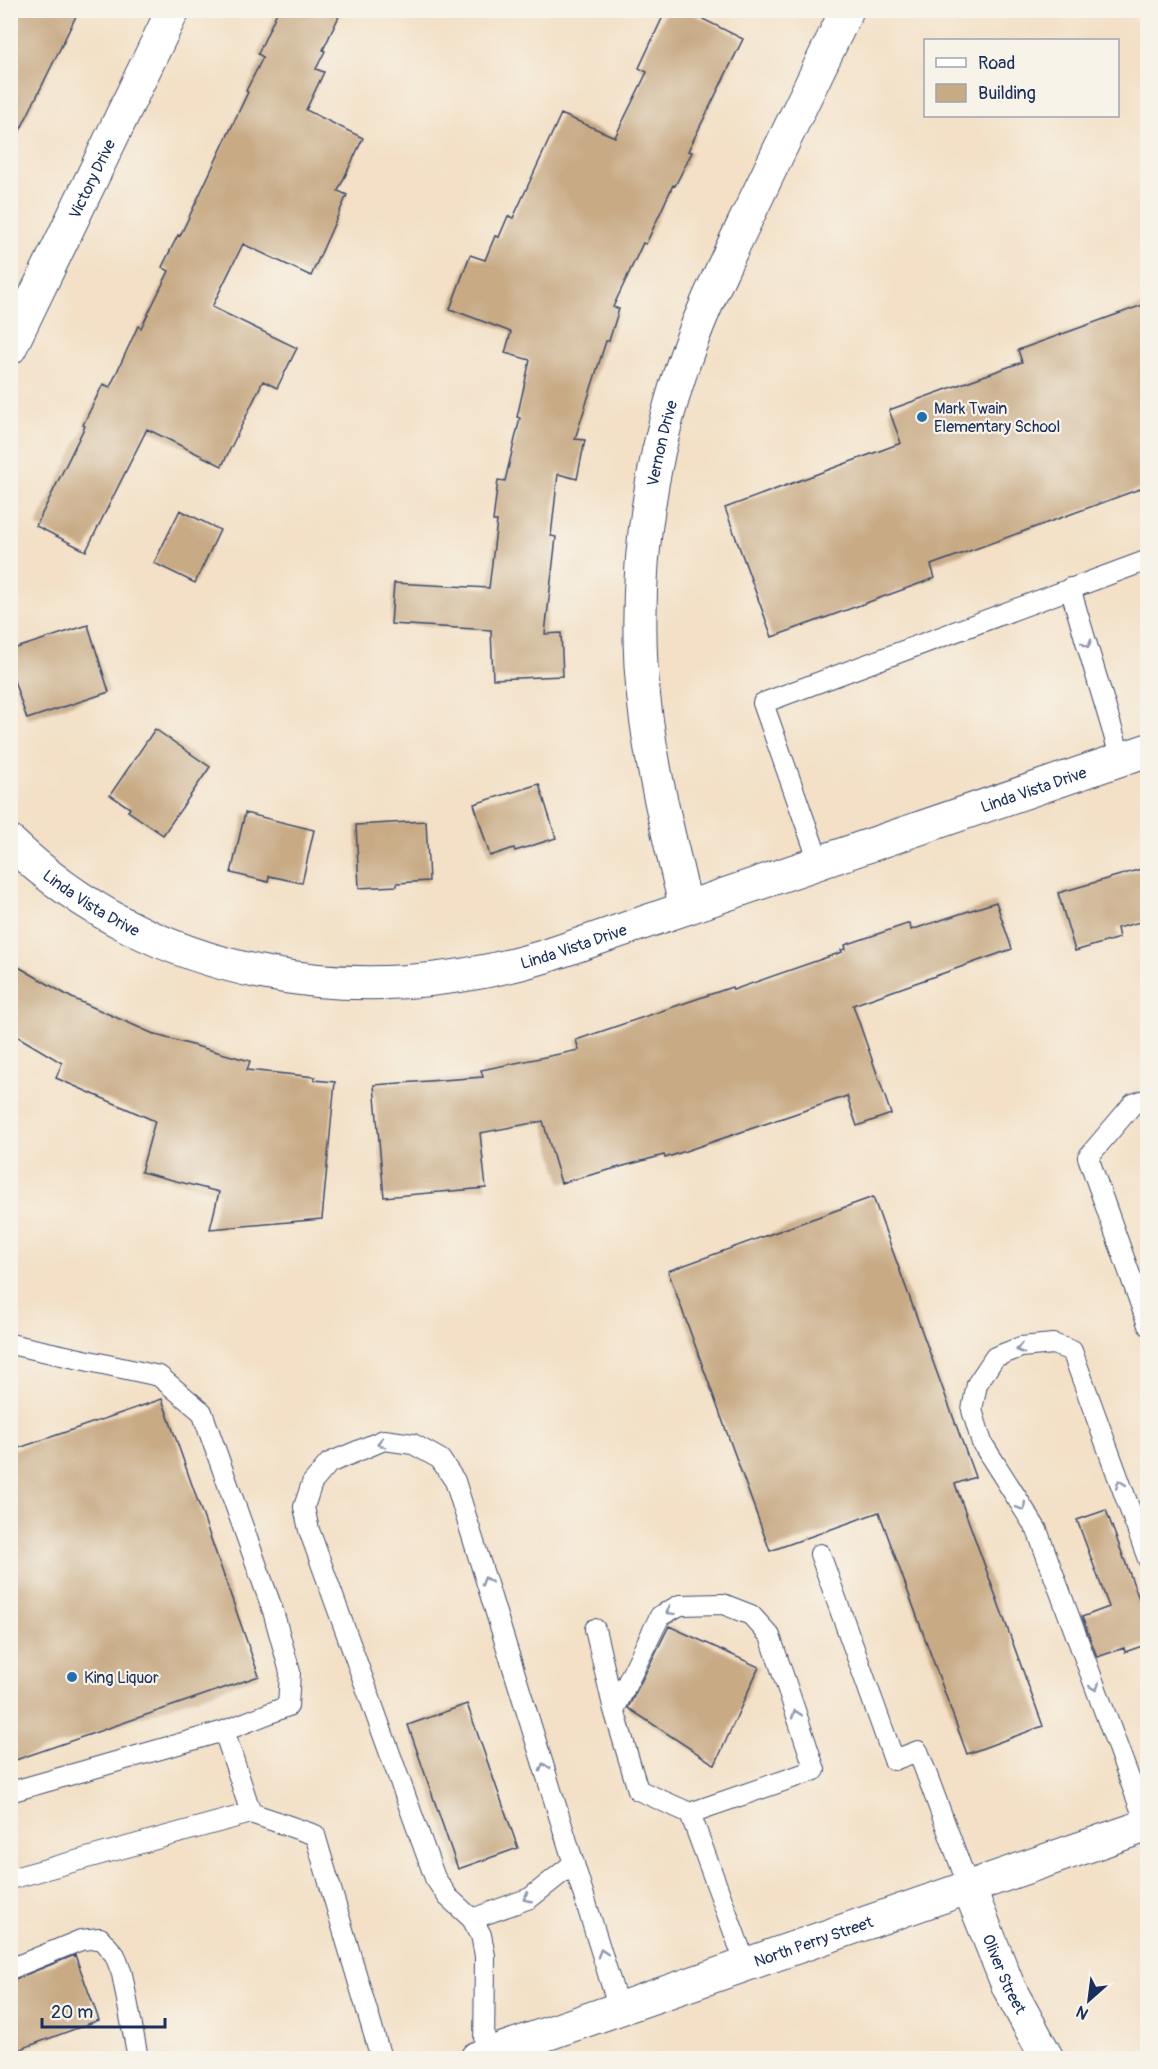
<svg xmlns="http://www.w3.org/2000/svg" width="1158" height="2069" viewBox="0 0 1158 2069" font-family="Pangolin,sans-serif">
	<rect width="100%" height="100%" fill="#f7f3e8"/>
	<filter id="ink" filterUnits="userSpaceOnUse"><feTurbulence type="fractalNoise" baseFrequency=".0167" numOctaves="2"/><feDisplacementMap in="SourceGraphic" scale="12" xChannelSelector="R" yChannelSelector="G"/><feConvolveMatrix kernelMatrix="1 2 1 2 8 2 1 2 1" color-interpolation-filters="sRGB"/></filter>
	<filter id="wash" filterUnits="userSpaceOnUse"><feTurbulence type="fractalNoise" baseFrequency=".008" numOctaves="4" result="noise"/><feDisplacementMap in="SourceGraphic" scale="24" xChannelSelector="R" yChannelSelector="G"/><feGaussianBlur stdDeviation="1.35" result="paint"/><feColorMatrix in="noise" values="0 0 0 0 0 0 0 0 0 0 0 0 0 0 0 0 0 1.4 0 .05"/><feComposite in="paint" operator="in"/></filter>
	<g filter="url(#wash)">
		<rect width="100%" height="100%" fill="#f3e0c6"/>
		<g id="blocks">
			<!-- building -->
			<path fill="#c8aa85" d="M10,10H79L10,151Z
				M278,10H342L323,50L325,51L316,69L324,72L306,110L363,138L338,191L347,195L311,276L243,244L212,307L297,348L277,388L263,381L222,466L147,429L86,551L36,526L85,426L83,425L103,384L110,387L138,326L141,328L169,271L162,267L178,235L180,236L248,92L246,91L263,57L258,54Z
				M666,10H685L743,39L688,151L692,152L675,186L673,185L646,244L643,243L613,307L619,309L609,341H606L575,439L585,440L577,479L558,474L551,536L556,537L545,634L561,633L563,676L493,679L491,630L391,624L394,583L489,588L497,521H493L498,480L505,481L520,418L517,417L530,360L505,353L511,332L450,309L470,255L485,260L495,236L499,237L508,216L513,218L561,114L615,137L647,72L639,68Z
				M1148,303V486L931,565L935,578L772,637L725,508L901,443L889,410L1022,362L1018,350Z
				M180,510L220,530L195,583L154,563Z
				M88,625L109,692L27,719L10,669V650Z
				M155,729L210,767L163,835L128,811L130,808L110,795Z
				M539,784L556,838L515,851L514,848L490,856L474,804Z
				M245,813L314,830L302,883L269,876L268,882L231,873Z
				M426,821L429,881L397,883V886L359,888L356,825Z
				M1148,867V920L1117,928L1119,938L1075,951L1058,893Z
				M996,902L1012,949L853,1005L891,1114L857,1126L847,1096L665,1158L664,1155L561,1183L543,1121L480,1133L486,1188L384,1197L374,1085L483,1077L481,1070L579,1050L576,1040L732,987L733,990L842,952L841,950L846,949L845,945L910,923L911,930Z
				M10,962L72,998L156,1035L250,1061L247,1070L315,1077L314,1080L335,1082L322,1219L210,1229L219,1192L141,1172L155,1121L56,1078L62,1063L10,1032Z
				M873,1197L975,1477L955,1484L1043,1726L967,1754L879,1512L770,1551L668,1271Z
				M162,1399L259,1676L10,1762V1451Z
				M1106,1510L1148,1623V1644L1125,1652L1124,1648L1097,1657L1082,1617L1109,1607L1077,1520Z
				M669,1626L759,1667L715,1765L628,1708Z
				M467,1704L518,1848L458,1869L408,1725Z
				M75,1955L99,2020L10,2053V1981Z"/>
		</g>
	</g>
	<g filter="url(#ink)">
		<use href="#blocks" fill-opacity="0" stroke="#3b4a6e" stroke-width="1.5"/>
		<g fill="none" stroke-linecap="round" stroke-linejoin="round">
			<defs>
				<path id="lane" d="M1070,588L1121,759
					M819,862L763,703L1148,560
					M1148,1099L1133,1104L1088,1157L1148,1325
					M10,1344L159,1376L202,1412L273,1611L290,1672L288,1706L224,1731L10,1792
					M820,1554L894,1760L918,1751L969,1888
					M595,1629L614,1710L638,1790L690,1813
					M614,1710L660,1616L680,1605L723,1604L751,1615L770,1636L815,1770L690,1813L746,1965
					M224,1731L251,1813
					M1147,1826L1037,1530L982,1443L972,1410L977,1384L995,1357L1021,1347L1053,1344L1072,1351L1148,1559
					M10,1879L251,1813L315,1835L381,2058
					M472,1919L530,1898L574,1863
					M10,1969L81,1940L100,1938L115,1955L122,1974L138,2058
					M484,2056L485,1956L481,1935L472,1919L448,1897L435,1878L309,1530L304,1507L312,1483L329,1463L384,1440L413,1444L440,1459L455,1481L619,2009"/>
				<g id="street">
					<path id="s1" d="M10,348L173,10"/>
					<path id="s2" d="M10,842C156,981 358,1013 546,956L1148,750"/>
					<path id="s3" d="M686,908C667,828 646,749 641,666C636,572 648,476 676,386C695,323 724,265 752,207C784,141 815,76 847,10"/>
					<path id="s4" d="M969,1888L1009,1988L1047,2058"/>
				</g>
				<g id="primary">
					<path id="s5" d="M477,2058L1148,1825"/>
				</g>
			</defs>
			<!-- lane casing -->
			<use href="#lane" stroke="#3b4a6e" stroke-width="22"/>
			<!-- street casing -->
			<use href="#street" stroke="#3b4a6e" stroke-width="35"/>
			<!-- primary casing -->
			<use href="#primary" stroke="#3b4a6e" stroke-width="35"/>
			<!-- lane -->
			<use href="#lane" stroke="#fff" stroke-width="20"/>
			<!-- street -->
			<use href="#street" stroke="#fff" stroke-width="33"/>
			<!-- primary -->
			<use href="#primary" stroke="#fff" stroke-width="33"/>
		</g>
		<!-- one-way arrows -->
		<defs><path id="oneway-chevron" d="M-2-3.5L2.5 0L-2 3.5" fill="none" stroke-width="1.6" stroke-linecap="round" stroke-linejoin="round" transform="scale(1.5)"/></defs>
		<g stroke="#8d97ae">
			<use href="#oneway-chevron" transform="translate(1087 644) rotate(73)"/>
			<use href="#oneway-chevron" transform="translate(1020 1349) rotate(166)"/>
			<use href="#oneway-chevron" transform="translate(381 1443) rotate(167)"/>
			<use href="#oneway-chevron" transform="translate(1120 1484) rotate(-110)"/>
			<use href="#oneway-chevron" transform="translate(1022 1507) rotate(58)"/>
			<use href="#oneway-chevron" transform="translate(486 1581) rotate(-107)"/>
			<use href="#oneway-chevron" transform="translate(670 1611) rotate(151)"/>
			<use href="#oneway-chevron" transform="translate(1095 1687) rotate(70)"/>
			<use href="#oneway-chevron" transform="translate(796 1714) rotate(-108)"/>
			<use href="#oneway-chevron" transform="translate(544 1767) rotate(-107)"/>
			<use href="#oneway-chevron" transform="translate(527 1898) rotate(155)"/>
			<use href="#oneway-chevron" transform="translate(602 1953) rotate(-107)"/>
		</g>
	</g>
	<!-- markers -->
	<g fill="#1f6fb2" stroke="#f7f3e8" stroke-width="2">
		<circle cx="922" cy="417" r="6"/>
		<circle cx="72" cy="1677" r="6"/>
	</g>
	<g text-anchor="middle" stroke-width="4.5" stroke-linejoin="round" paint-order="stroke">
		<!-- street labels -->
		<g font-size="16" fill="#1b2f5e" stroke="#f7f3e8">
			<text dy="6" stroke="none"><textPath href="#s1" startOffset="188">Victory Drive</textPath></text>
			<text dy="6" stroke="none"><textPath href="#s3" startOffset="471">Vernon Drive</textPath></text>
			<text dy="6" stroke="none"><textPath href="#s2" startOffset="1090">Linda Vista Drive</textPath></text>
			<text dy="6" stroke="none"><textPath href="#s2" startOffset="102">Linda Vista Drive</textPath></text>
			<text dy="6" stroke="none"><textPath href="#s2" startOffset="604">Linda Vista Drive</textPath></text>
			<text dy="6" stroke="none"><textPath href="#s5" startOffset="356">North Perry Street</textPath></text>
			<text dy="6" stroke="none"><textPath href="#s4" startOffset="93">Oliver Street</textPath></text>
		</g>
		<!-- poi labels -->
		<g font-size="16" fill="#1b2f5e" stroke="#f7f3e8" text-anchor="start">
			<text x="934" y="414">Mark Twain<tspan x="934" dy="18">Elementary School</tspan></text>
			<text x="84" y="1683">King Liquor</text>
		</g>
	</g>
	<!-- margin -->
	<rect width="1158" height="2069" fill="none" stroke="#f7f3e8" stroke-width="36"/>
	<!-- legend -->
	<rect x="924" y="39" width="195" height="78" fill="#f7f3e8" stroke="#9fa5b1" stroke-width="1.5"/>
	<rect x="936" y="58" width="30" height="9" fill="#ffffff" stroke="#9fa5b1" stroke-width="1.5"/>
	<text x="978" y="69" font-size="18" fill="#1b2f5e">Road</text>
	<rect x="936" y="84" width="30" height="18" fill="#c8aa85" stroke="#9fa5b1" stroke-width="1.5"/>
	<text x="978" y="99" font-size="18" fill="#1b2f5e">Building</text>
	<!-- north arrow -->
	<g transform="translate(1089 2000) rotate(208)" stroke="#f7f3e8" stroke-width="4.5" paint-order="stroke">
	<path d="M0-4.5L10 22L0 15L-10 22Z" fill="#1b2f5e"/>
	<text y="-9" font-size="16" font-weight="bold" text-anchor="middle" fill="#1b2f5e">N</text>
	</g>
	<!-- scale -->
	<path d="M42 2018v9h123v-9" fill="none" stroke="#1b2f5e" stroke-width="3"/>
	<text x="51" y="2018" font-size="18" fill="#1b2f5e" stroke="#f7f3e8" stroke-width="4.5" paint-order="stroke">20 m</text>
</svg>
